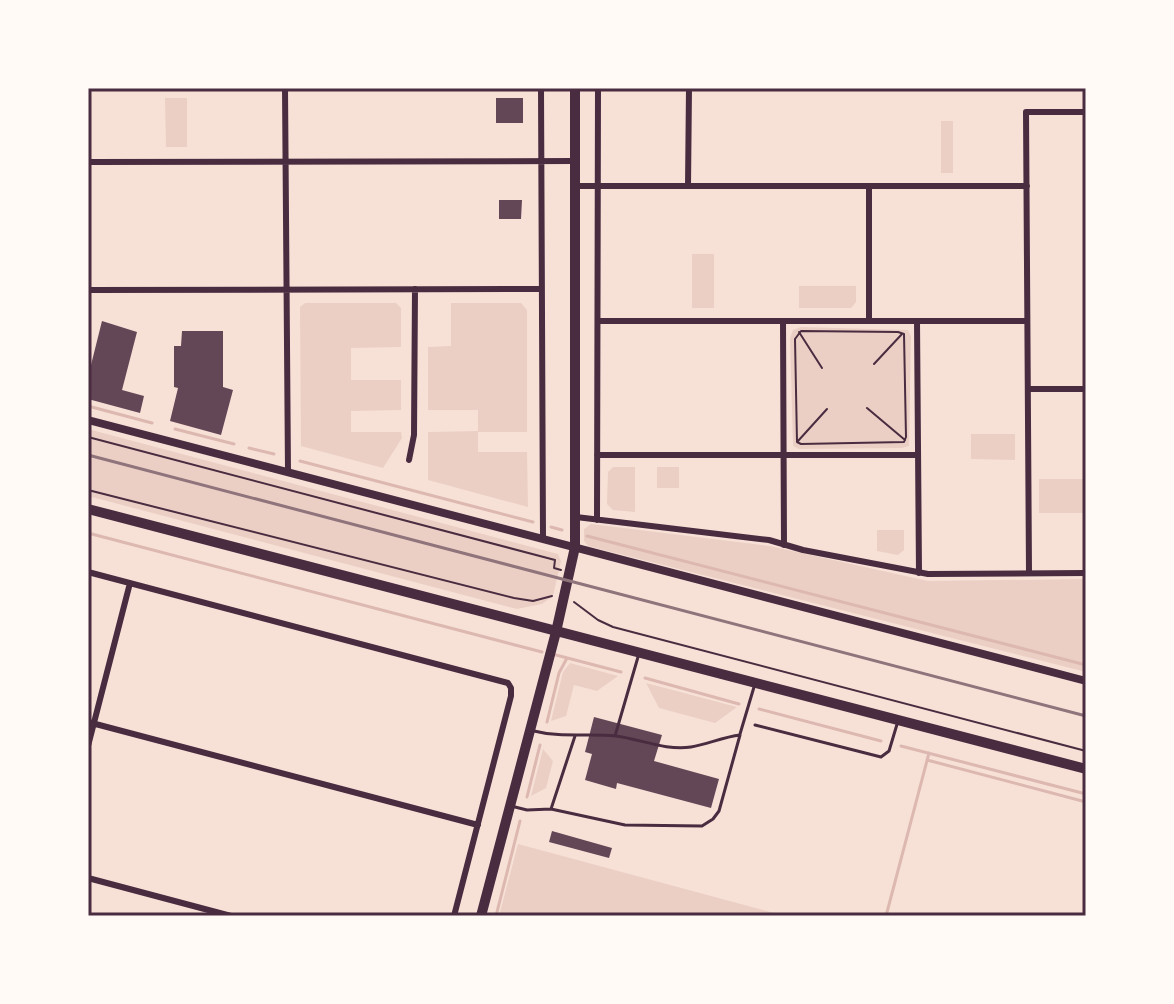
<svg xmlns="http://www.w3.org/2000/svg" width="1174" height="1004" viewBox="0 0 1174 1004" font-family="'Source Sans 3',sans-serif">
	<rect width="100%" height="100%" fill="#f7e1d7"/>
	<!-- green -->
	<path fill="#ebcfc5" d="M165,98H187V147H166Z
		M941,121H953V173H941Z
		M692,254H714V308H692Z
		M799,286H856V302L851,308H799Z
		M305,303H396L401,308V347L351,348V380H401V410L351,411V432H401L402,438L383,468L301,446L300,307Z
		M451,303H521L527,310V432H478V452H527L528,507L428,480V432L478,431V410H428V347L451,346Z
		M801,327L908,330L911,336L909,446L902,448L799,449L793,446L790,338L793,330Z
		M88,429L558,554L561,561L553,596L542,604L517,609L88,496Z
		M971,434H1015V460L971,459Z
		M613,467H635V512L613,510L607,504L608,472Z
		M657,467H679V488H657Z
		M1039,479H1086V513H1039Z
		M591,524L770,546L928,581L1086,579V672L588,546L584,541V529Z
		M877,530H904V550L898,555L877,551Z
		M570,663L618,676L597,691L574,685L566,716L551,721L563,672Z
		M646,683L737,707L715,723L659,708Z
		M543,749L553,761L546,788L531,796Z
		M518,844L785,916H499Z"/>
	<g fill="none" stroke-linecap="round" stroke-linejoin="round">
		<!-- stream -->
		<path stroke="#dcb8b0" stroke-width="3" d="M88,406L152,423
			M175,429L234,444
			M249,448L274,454
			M300,461L533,522
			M551,527L562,530
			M88,533L542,652
			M587,536L1086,665
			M556,655L621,672
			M645,678L739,704
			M759,709L881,741
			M547,722L559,673L567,658
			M901,746L1086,794
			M927,760L1086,802
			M527,797L540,745
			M496,916L520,821
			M886,916L929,753"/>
	</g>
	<!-- building -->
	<path fill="#644757" d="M496,98H523V123H496Z
		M499,200H522L521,219H499Z
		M102,321L137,332L122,390L144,396L140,413L88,399V377Z
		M182,331H223V387L233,390L221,435L170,421L178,388L174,387V346H181Z
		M594,717L662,735L654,761L719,779L711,808L617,783L616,789L585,780L592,754L585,752Z
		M552,831L612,848L609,858L549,842Z"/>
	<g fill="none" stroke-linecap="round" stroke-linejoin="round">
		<!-- path -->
		<path stroke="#4a2c40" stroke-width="2" d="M801,331L898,332L904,334L906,437L904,442L801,444L797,442L795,339Z
			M799,332L822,368
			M874,364L902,334
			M867,408L905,440
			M88,437L555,560L554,568L561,570
			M798,441L827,409
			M88,490L514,598L533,601L552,596
			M574,602L598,620L613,627L1086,751"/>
		<!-- service -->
		<path stroke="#4a2c40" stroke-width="3" d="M755,725L881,757L889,751L898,721
			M740,734L754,687
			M615,736L638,657
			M511,806L527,810L551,809L625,825L702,826L713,819L719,811L740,735C723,737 708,744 691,747C666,751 640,739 616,736C588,733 561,738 534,731
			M551,809L575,736"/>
		<!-- minor -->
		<path stroke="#4a2c40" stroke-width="6" d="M285,88L288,472
			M541,88L543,539
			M88,162L575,161
			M576,186H1027
			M688,186L689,88
			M869,186V321
			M88,290L541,289
			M598,321H1027
			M783,321L784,545
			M917,321L919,573
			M1028,389H1086
			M597,455H918
			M409,460L414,435L415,289
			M576,517L769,540L803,550L928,574L1086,573
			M597,520L598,88
			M88,572L508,683L511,688V696L454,916
			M1029,573L1026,112H1086
			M88,722L478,825
			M88,746L130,583
			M88,878L231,916"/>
		<!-- tertiary -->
		<path stroke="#4a2c40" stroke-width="8" d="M88,420L1086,681"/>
		<!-- primary -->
		<path stroke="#4a2c40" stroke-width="10" d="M88,509L1086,769
			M481,916L556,632L575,547V88"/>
		<!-- rail -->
		<path stroke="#8f747c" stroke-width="3" d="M88,455L1086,716"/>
	</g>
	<!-- border -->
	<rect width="1174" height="1004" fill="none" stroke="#fffaf5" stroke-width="180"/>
	<rect x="90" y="90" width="994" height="824" fill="none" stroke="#4a2c40" stroke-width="3"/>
</svg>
